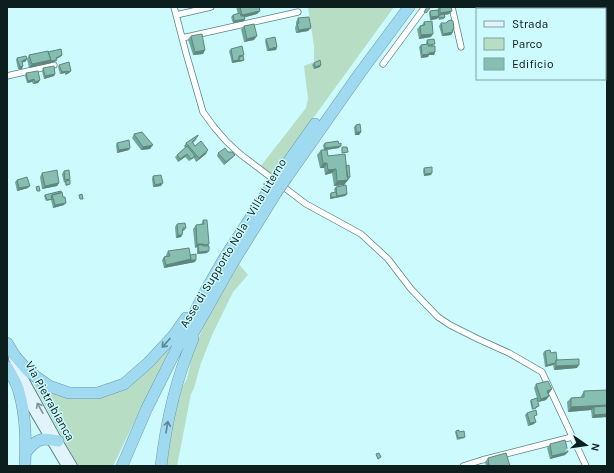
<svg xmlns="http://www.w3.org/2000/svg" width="614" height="473" viewBox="0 0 614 473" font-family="Karla,sans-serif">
	<rect width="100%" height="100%" fill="#cdfafd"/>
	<!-- green -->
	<path fill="#b7dec4" d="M308,7H394L271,176L260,167L306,108L308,99L304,66L314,62V46Z
		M239,264L248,275L233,292L213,333L201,363L194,388L191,394L177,466H165L166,455L179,392L187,379L193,351L204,326Z
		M174,340L113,466H79L67,446L31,379L102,396Z"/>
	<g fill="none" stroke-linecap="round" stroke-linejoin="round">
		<defs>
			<path id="street" d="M174,7L186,53L203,112L214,127L226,141L240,154L306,204L361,234L388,259L411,289L438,317L450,325L478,339L509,353L542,372L586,466
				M452,7L461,47
				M176,15L211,7
				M182,38L298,12
				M383,64L425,7
				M7,76L54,65
				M463,466L482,460L572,437"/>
			<path id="secondary" d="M13,359L58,441L73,466
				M21,387L33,410L66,466"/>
			<path id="highway" d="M281,172L315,124
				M287,177L360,73L409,7
				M7,343L15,356L28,371L49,386L69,393H98L124,384L148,363L174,335L186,318
				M187,344L232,264L276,193
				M7,367C11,375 17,383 19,392C26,416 26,441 25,466
				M26,452C37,439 41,437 58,441
				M122,466L147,408L206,290L225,257L270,188
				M161,466C166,423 176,379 193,339"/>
		</defs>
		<!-- street casing -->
		<use href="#street" stroke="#598386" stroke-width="7"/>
		<!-- secondary casing -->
		<use href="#secondary" stroke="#598386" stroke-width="10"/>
		<!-- highway casing -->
		<use href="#highway" stroke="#6d98a8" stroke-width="12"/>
		<!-- street -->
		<use href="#street" stroke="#fff" stroke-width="5.5"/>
		<!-- secondary -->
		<use href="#secondary" stroke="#e2f4fb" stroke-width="8"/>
		<!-- highway -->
		<use href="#highway" stroke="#a0daf1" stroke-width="11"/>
		<defs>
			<path id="highway-bridge" d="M270,188L281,172
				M276,193L287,177"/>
		</defs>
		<!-- highway-bridge casing -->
		<use href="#highway-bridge" stroke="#6d98a8" stroke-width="12" stroke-linecap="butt"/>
		<!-- highway-bridge -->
		<use href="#highway-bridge" stroke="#a0daf1" stroke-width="11"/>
	</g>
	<!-- wall -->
	<path fill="#73a499" d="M236,7H259L260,11L257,14L245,17V19L244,21L233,23L231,17L233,15L238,14Z
		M438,7H451L452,11L449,14L445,15V17L444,19L439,20L438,17L437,19L430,20L429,13L430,11L438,10Z
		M298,18L308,31L296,33L295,28L296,25V22Z
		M424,22L431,37L419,39L417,29L420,26L422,25Z
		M441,23L454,29L451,35L442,36L439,26Z
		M244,26L254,40L244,42L241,29Z
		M191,36L205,50L203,54L193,55L188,39Z
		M266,39L277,47L276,50L267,51L265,41Z
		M427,40L434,46L435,52L434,55H429L428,57L421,58L419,47L421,45L426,44V43Z
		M231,49L244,55L243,56L244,60L243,61L232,63L229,51Z
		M48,52L62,55L60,57L56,59L55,62L29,68L27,59L25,62H22V69H18L16,60L17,58L27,59L29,55Z
		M314,63L320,67L314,69L312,65Z
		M59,65L71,71L69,73L65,75V73L60,74L58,67Z
		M43,68L55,74L54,76L44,79L42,71Z
		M26,73L40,80L38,83L33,84L32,82L27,83L25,76Z
		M356,125L361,132L359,135H355L354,127Z
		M134,134L150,149L141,150L132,138Z
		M198,136L196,140L193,143L195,146L206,154L196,162L194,158L189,161L185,157L178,162L175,157L177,155L185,148L184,146L186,143Z
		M117,143L129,150L117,153L116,145Z
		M325,143L339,148L327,150L328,156L346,166L350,177L349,179H348V180L344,185L334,186L332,173L325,175L324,168H320L317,155L321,150H324L323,145Z
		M218,153L233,157L224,165L217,156Z
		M424,168L431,175L424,176L423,171Z
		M64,171L70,180V184L69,185L66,186L65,182L64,183L62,174Z
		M42,173L59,183L57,186L42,189L40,177Z
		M153,176L161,186L153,187L152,179Z
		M17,180L28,188L17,191L15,182Z
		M336,187L347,194L345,196L330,199V194L331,193H335L334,189Z
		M61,191L64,205L53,208L51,200L46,201L44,196L45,195Z
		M203,220L209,246L207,253L197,254V247L195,248L193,229L196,225H201Z
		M177,224L186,228L184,231H183L181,237L176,238L175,227Z
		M168,251L190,255L195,262L164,268L162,260L164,257L166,256V255Z
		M545,351L551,353L557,360L577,368L554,370L553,365L545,367L543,353Z
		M536,384L552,389L549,393H548L549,396L546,400L538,402V407L532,410L530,401L531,400L537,398L534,388Z
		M584,391L607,417L592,418L591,410L568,412L567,402L571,398L581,397V396Z
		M527,413L535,418L534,424L528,426L525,415Z
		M456,431L465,438L457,440L455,432Z
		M550,444L565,455L550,459L547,448Z
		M488,458L510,466H486L485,462Z"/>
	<!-- shaded-wall -->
	<path fill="#5e867d" d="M260,11L257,14L239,19L242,15Z
		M452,11L449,14L439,16V15L440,13Z
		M439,16L437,19L430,20L431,17Z
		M245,19L244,21L233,23L234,21Z
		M311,28L308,31L296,33L299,30Z
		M453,32L451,35L442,36L443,34Z
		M433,34L431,37L419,39L421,35Z
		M257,36L254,40L244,42L247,39Z
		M277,47L276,50L267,51L269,49Z
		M205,50L203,54L193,55L195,52Z
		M435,52L434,55H429L428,57L421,58L422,55L429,53Z
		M62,55L60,57L54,60L56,58Z
		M27,59L25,62L20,63L22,61Z
		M51,60L48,64L29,68L32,64Z
		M57,60L55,62L48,64L50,61Z
		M239,60H244L243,61L232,63L233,61Z
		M321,65L320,67L314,69L315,67Z
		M23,66L22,69H18L20,67Z
		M67,71L65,73L60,74L62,72Z
		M71,71L69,73L65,75L67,72Z
		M55,74L54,76L44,79L45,76Z
		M34,79L32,82L27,83L28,81Z
		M40,80L38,83L33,84L35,82Z
		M356,132H361L359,135H355Z
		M153,145L150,149L141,150L143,147Z
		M341,146L339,148L324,150L325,148Z
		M130,148L129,150L117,153L119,150Z
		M208,150L206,154L196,162L199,158Z
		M187,154L185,157L178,162L180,159Z
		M235,155L233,157L224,165L226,162Z
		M323,163H327L324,168H320Z
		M336,169L332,173L325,175L328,170Z
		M432,173L431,175L424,176L425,174Z
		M348,180L344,185L334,186L337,181Z
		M59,183L57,186L42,189L45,186Z
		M163,183L161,186L153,187L155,185Z
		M30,186L28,188L17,191L19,188Z
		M347,194L345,196L330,199L331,197H337V196Z
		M66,203L64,205L53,208L55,205Z
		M178,235H182L181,237L176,238Z
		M197,244H204L201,247L198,245L197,247L195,248Z
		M209,251L207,253L197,254L199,252Z
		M191,259L196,260L195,262L164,268L166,265Z
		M555,363L553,365L545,367L547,365Z
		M579,365L577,368L554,370L556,366Z
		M552,389L549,393L544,395L547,391Z
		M549,396L546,400L538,402L541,399Z
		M607,405V409L594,407L591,410L568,412L571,407Z
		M607,414V417L592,418L594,415Z
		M536,422L534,424L528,426L530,423Z
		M568,452L565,455L550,459L552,456Z"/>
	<!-- building -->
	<path fill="#86bfb2" stroke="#5e867d" d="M240,7H259L260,11L242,15Z
		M427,7L430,8L426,13L424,12Z
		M440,7H451L452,11L440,13Z
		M438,10L439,16L431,17L430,11Z
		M240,13L241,16H244L245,19L234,21L233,15Z
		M444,14L445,17L439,18V15Z
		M309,17L311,28L299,30L297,24L299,23L298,18Z
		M451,20L453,21L454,29L452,30L453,32L443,34L441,23H446L448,21Z
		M432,21L433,34L421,35L420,26L425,25L424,22Z
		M254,24L257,36L247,39L244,26Z
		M202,34L205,50L195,52L191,36Z
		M275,37L277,47L269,49L266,39Z
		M434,39L435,44L428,45V46H435V52L429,53V54L422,55L421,45L428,44L427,40Z
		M242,46L244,55L239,56V60L233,61L231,49Z
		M61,49L62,55L56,58L57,60L50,61L51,60L48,52Z
		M48,51L51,60L32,64L29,55Z
		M26,56L27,59L22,61L23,66L20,67L17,58Z
		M243,56L244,60L239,61V57Z
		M320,60L321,65L315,67L314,63Z
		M69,62L71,71L67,72V71L62,72L59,65Z
		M54,66L55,74L45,76L43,68Z
		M38,71L40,80L35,82L34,79L28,81L26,73Z
		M360,124L361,132H356V125Z
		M142,132L153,145L143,147L134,134Z
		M198,135V136L192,142L195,146L201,141L208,150L199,158L186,143Z
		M129,140L130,148L119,150L117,143Z
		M338,141L339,144L341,143V146L325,148V143Z
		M187,146L195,156L191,159L187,154L180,159L177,155Z
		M342,147H347L348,152L342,153Z
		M225,148L228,152H232L235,155L226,162L218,153Z
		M321,150H327L328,156L345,154L348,180L337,181L336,169L328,170L327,163H323Z
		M349,165L350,177H347L346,166Z
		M432,167V173L425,174L424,168Z
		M57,170L59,183L45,186L42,173Z
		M69,170L70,179L65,180L64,171Z
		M161,175L163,183L155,185L153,176Z
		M27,177L30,186L19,188L17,180Z
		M70,180V184L66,185V181Z
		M346,185L347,194L337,196L336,187Z
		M39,186L40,191H37L36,187Z
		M61,191V193L52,195L51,196L52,199L47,200L45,195Z
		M62,192L63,197H65L66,203L55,205L52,195Z
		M336,192L337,197H331V193Z
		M82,194L83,199H80L79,195Z
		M203,220H207L209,244L204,245V244H197L196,225L204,224Z
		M185,223L186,228H183L182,235H178L177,224Z
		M198,245H203V246H209V251L199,252Z
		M189,248L191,259L166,265L164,257L170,256L168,251Z
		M196,254V260H190L191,259L190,255Z
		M550,350L551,353L556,352L557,360H556L555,363L547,365L545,351Z
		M579,359V365L556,366V360Z
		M548,381L552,389L547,391L549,396L541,399L536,384Z
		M607,390V405L571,407V398L584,397V391Z
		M537,398L539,406L536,407V408L533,409L531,400Z
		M607,406V414L594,415V407Z
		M536,410L537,415L534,416L536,422L530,423L527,413Z
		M459,430V432L464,431L465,437L458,438L456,431Z
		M565,440L568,452L552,456L550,444Z
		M379,453L381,457L378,459L376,454Z
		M506,453L510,466H494L489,465L488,458Z"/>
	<!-- one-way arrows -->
	<defs><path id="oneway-shaft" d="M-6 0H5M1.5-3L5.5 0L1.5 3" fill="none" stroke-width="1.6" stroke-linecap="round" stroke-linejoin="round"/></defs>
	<g stroke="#5e8592">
		<use href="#oneway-shaft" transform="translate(166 343) rotate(132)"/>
		<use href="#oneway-shaft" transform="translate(167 427) rotate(-80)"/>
	</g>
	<use stroke="#829498" href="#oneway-shaft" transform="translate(40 408) rotate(-119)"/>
	<g text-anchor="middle" stroke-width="3" stroke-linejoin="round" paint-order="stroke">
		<!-- street labels -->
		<g font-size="12" fill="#0d1e1f" stroke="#cdfafd">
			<text transform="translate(233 243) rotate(-59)" y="4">Asse di Supporto Nola - Villa Literno</text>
			<text transform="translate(50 401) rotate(61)" y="4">Via Pietrabianca</text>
		</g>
	</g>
	<!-- border -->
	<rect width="614" height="473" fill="none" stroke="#0d1e1f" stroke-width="16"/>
	<!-- legend -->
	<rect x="476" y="8" width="130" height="72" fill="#cdfafd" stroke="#80a2a4"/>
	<rect x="484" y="21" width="20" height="6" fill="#e2f4fb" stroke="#80a2a4"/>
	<text x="512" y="28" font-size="12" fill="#0d1e1f">Strada</text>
	<rect x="484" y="38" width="20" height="12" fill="#b7dec4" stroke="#80a2a4"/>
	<text x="512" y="48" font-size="12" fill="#0d1e1f">Parco</text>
	<rect x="484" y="58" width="20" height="12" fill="#86bfb2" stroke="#80a2a4"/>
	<text x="512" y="68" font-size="12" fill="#0d1e1f">Edificio</text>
	<!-- north arrow -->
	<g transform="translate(586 445) rotate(103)" stroke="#cdfafd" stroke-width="3" paint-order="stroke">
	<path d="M0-3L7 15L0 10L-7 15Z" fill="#0d1e1f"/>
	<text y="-6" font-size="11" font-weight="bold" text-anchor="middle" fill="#0d1e1f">N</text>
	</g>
</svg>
